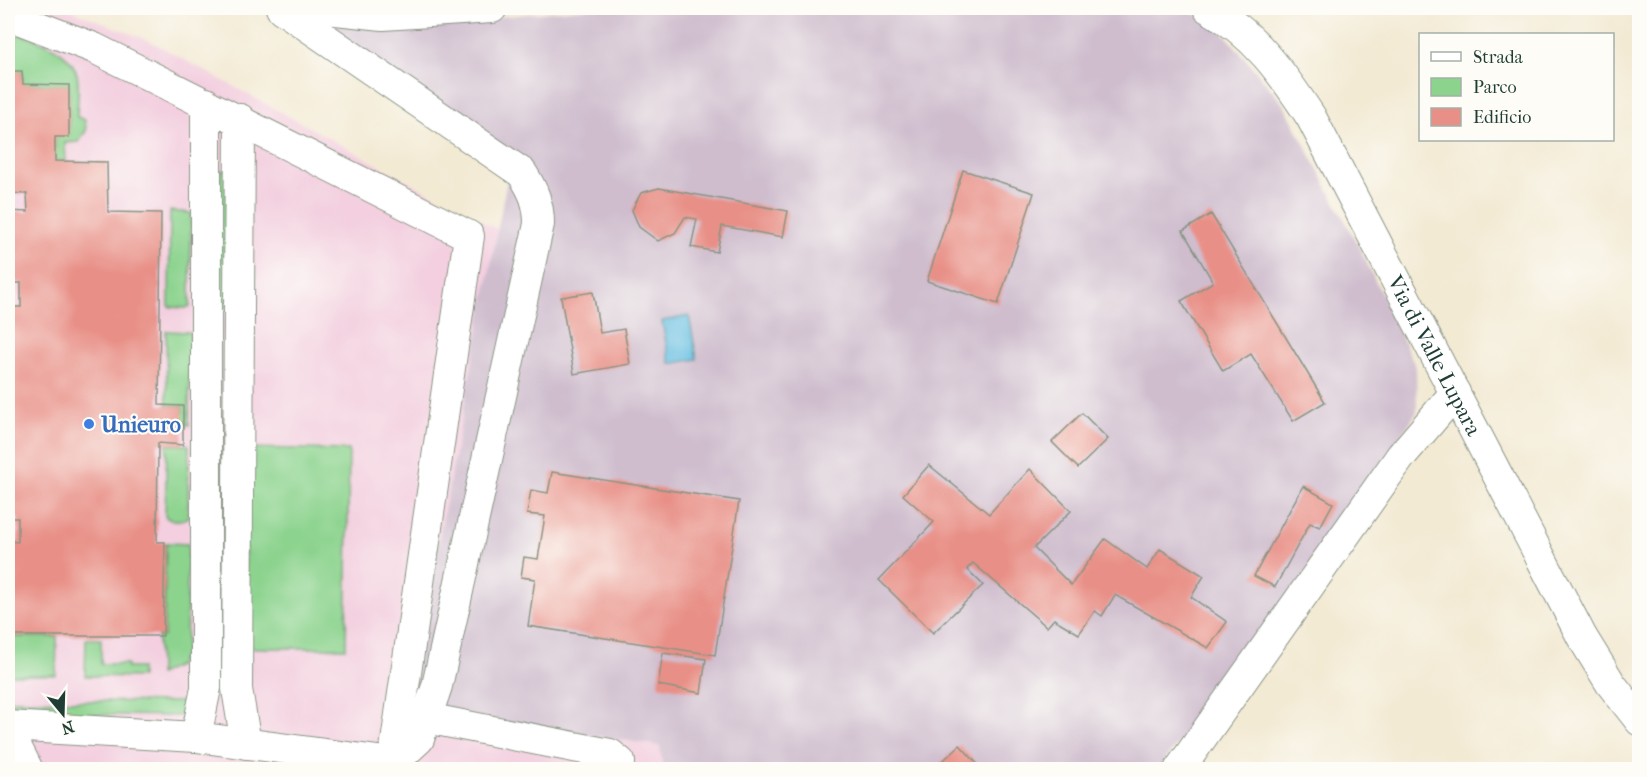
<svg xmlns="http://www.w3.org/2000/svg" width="1647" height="777" viewBox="0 0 1647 777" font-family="'IM FELL French Canon',serif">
	<rect width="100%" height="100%" fill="#fdfcf7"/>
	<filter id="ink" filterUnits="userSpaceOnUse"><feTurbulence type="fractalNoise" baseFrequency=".0167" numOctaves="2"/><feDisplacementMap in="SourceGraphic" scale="12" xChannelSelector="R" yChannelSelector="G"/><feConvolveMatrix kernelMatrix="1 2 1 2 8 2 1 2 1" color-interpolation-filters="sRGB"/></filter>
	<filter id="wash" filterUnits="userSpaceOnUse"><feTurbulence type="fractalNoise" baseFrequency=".008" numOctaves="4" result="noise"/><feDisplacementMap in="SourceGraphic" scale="24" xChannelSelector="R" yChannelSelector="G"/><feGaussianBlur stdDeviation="1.35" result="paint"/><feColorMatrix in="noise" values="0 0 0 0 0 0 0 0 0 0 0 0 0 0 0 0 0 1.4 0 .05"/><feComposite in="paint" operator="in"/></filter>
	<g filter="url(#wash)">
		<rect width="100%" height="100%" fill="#f3ead4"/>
		<!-- built -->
		<path fill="#f3cfdf" d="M8,8H65L150,41L500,231L406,713L455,714L660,746L663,769H8Z"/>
		<!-- industrial -->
		<path fill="#cfbdce" d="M589,8H1182L1218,26L1284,105L1366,261L1416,368L1417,412L1258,643L1158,769H663L660,746L455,714L406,713L507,180L320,19L416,25Z"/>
		<!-- green -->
		<path fill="#8cd38e" stroke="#568861" stroke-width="1.5" d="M8,31C32,38 69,47 77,74C80,87 77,104 77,117L85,120L86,131L78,142L65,143L66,161H55V137L69,136V85L23,84L22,71H8Z
			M224,170L228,171V307L219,308V172Z
			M170,211L191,213L190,306L186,308L169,307Z
			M166,331L190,332L189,425H182L183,406L167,405Z
			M167,445H189L188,517C182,521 170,522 165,516Z
			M247,448L349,450L346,648H244Z
			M166,543L188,544L186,651L179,665L159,675L158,637L164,636Z
			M8,637H57L56,675H8Z
			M86,639H101V664H127V668H141V677L85,676Z
			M8,700L181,702L186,708L182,715L175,716L8,713Z"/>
		<!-- water -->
		<path fill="#63bee1" stroke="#417e8a" stroke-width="1.5" d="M689,316L697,359L670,364L662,321Z"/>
		<g id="blocks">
			<!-- building -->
			<path fill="#e89087" d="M8,71H22L23,84L69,85V137H55V161L107,162L108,212L161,213L159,405L183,406V445L158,443L157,542H165L163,636H8V541L18,542V518H8V307H21V283H8V211L28,212L27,194L9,193Z
				M963,170L1034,193L998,304L927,281Z
				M659,188L788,211L783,237L722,226L717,252L691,247L697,219L685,217L675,233L658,241L639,227L632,210L641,193Z
				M1211,214L1325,402L1293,421L1251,354L1223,371L1181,301L1213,282L1183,231Z
				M593,292L600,333L624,329L630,364L574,374L561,297Z
				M1082,413L1108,439L1078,468L1052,442Z
				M929,465L989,514L1030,469L1071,511L1034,548L1071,585L1105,539L1147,569L1160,549L1204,576L1191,597L1227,622L1208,648L1115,595L1102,616L1095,611L1079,634L1054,619L1047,627L973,563L967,569L983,585L933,633L879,580L934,522L903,495Z
				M552,472L739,501L715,655L528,626L535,579L521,577L524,557L538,559L545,516L527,514L531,490L548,493Z
				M1303,486L1333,503L1320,527L1310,523L1275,587L1254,576Z
				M663,653L706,659L701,693L658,685Z
				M960,745L983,770H933Z"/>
		</g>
	</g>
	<g filter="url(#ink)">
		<use href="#blocks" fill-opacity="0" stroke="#899484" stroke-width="1.5"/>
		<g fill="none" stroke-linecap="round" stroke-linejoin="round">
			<defs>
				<g id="minor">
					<path d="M317,8L383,15L492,8"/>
					<path id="s1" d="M1208,8C1254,33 1283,74 1311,117L1582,637L1611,684L1640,721"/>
					<path d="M8,15L94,48L469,236L393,763"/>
					<path d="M240,119L237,689L246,744"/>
					<path d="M426,718L610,754L620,762L619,770"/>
					<path d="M8,726L196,737L393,763L419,739L437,686L539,224C539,203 533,190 522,173L281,8"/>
					<path d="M8,730L28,770"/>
					<path d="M196,737L206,688V103"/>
					<path d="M1179,770L1401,456L1455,393"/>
				</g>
			</defs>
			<!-- minor casing -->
			<use href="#minor" stroke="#899484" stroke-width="32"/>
			<!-- minor -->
			<use href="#minor" stroke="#fff" stroke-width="30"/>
		</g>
	</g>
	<!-- markers -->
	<circle fill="#3f7fe0" stroke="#fdfcf7" stroke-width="2" cx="89" cy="424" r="6"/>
	<g text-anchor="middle" stroke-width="4.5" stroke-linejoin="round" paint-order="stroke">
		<!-- street labels -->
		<g font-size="22" fill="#1f3d34" stroke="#fdfcf7">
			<text dy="8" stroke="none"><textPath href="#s1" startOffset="420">Via di Valle Lupara</textPath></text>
		</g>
		<!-- shop labels -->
		<g font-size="22" font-weight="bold" fill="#366cbe" stroke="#fdfcf7" text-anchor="start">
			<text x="101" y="432">Unieuro</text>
		</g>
	</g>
	<!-- margin -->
	<rect width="1647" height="777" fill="none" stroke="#fdfcf7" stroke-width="30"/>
	<!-- legend -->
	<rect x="1419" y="33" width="195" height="108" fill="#fdfcf7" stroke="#a4b0a9" stroke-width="1.5"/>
	<rect x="1431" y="52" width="30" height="9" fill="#ffffff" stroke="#a4b0a9" stroke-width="1.5"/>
	<text x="1473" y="63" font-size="18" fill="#1f3d34">Strada</text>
	<rect x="1431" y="78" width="30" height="18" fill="#8cd38e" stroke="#a4b0a9" stroke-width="1.5"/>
	<text x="1473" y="93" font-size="18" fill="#1f3d34">Parco</text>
	<rect x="1431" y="108" width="30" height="18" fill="#e89087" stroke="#a4b0a9" stroke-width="1.5"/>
	<text x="1473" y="123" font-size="18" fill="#1f3d34">Edificio</text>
	<!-- north arrow -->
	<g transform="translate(63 714) rotate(161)" stroke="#fdfcf7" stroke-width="4.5" paint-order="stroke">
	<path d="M0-4.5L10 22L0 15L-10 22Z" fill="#1f3d34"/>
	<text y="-9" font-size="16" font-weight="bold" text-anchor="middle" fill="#1f3d34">N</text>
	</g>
</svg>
